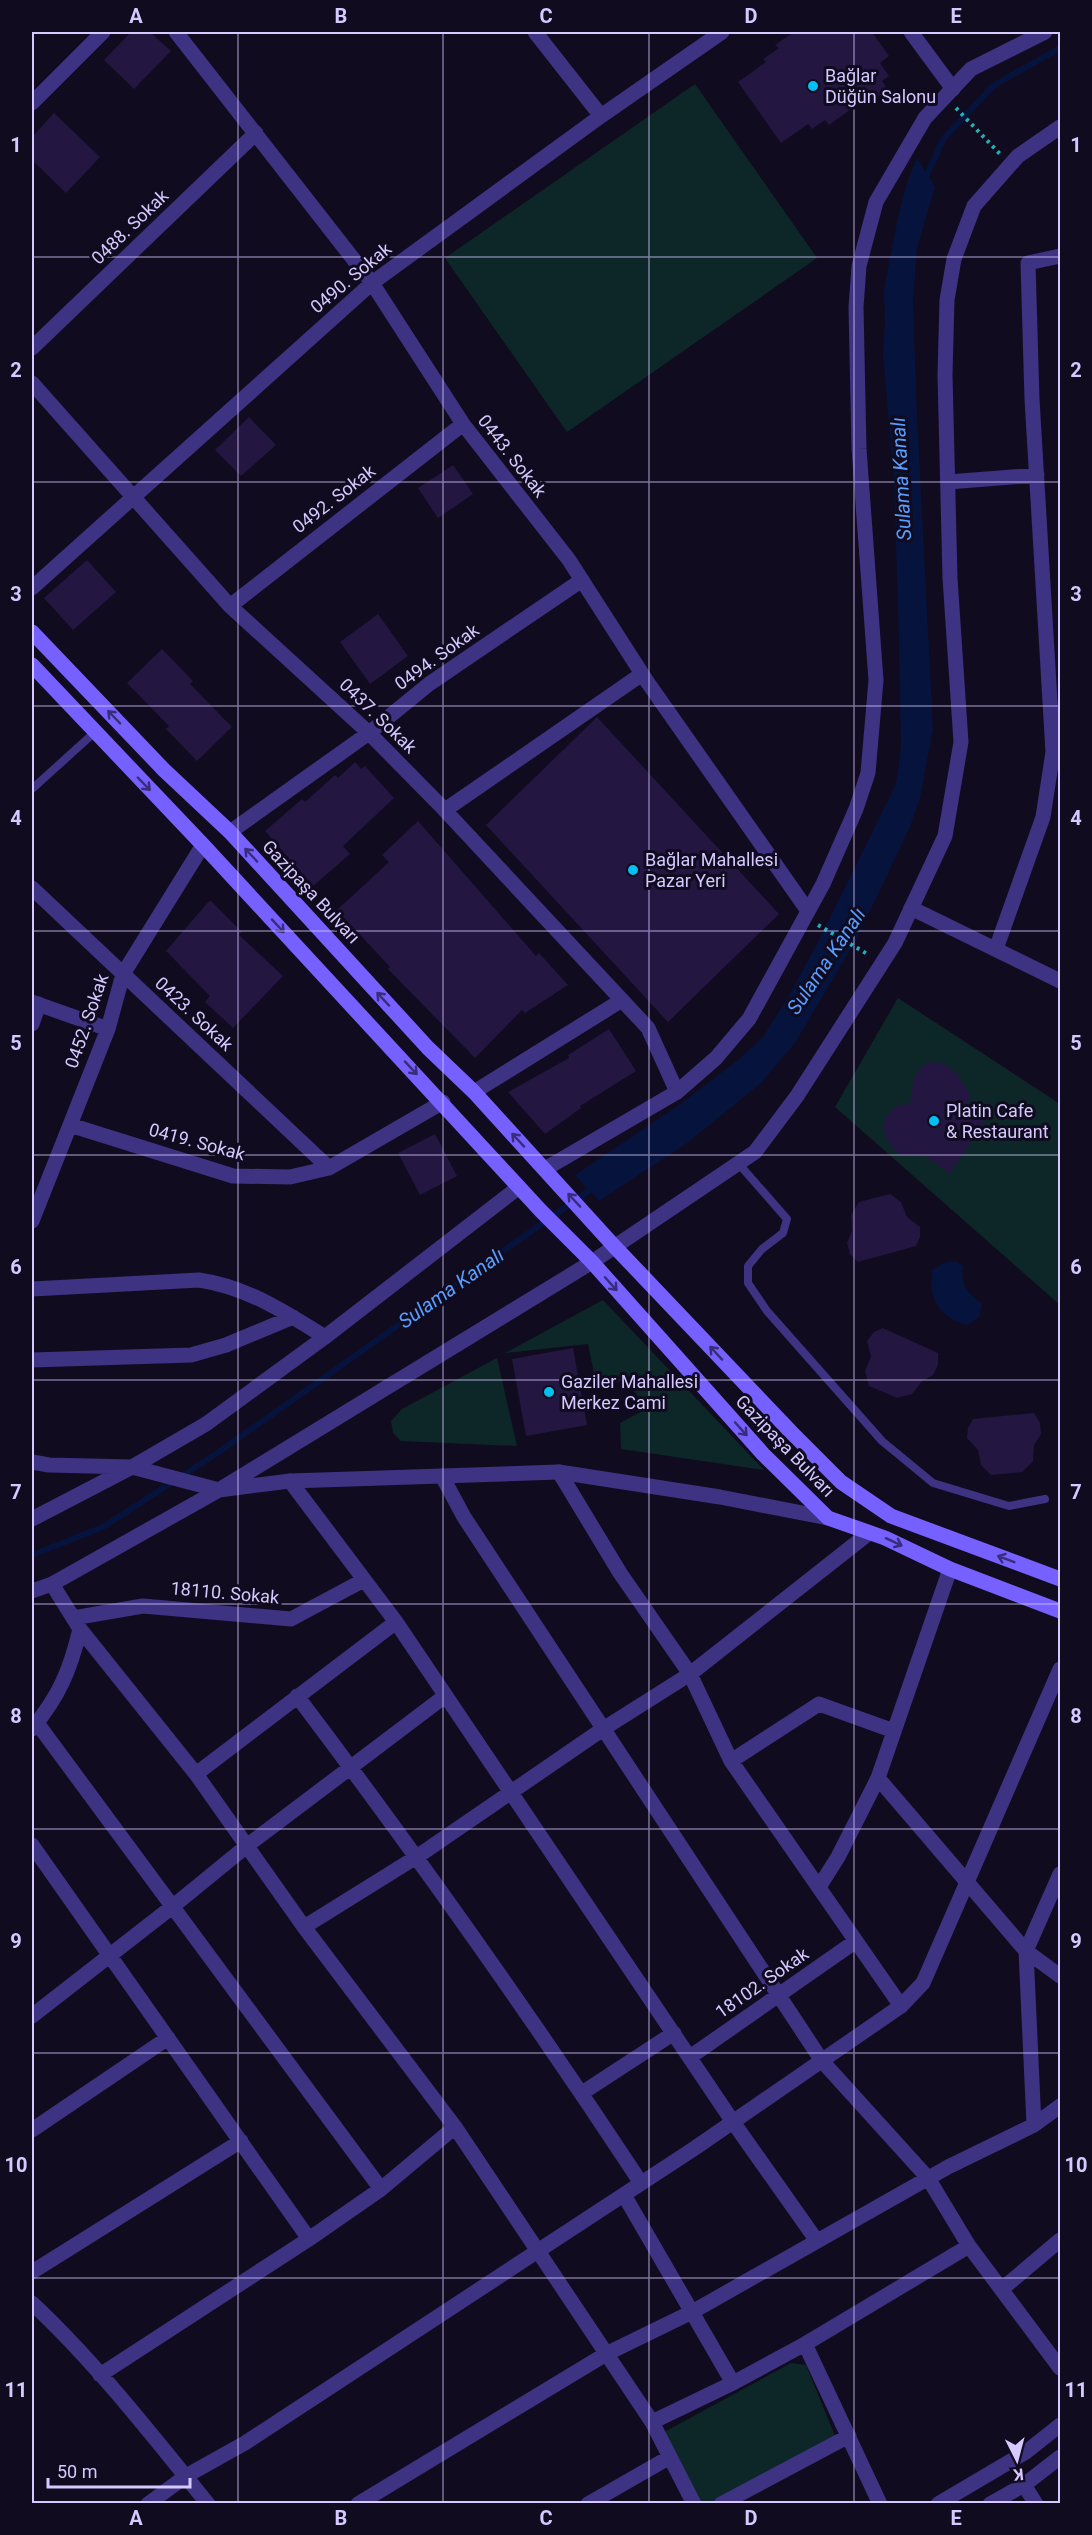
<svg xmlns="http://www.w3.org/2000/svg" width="1092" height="2535" viewBox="0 0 1092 2535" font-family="Roboto,sans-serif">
	<rect width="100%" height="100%" fill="#110b1f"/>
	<!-- green -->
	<path fill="#0d2729" d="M695,84L817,258L567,432L445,258Z
		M898,998L1060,1104V1305L835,1107Z
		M603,1300L764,1470L621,1449L620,1423L646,1409L627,1380L597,1388L588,1344L505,1353Z
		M497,1358L517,1446L401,1441L393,1433L391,1421L402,1409Z
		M791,2363L806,2365L835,2436L710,2503L697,2504L657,2436Z"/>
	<!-- water -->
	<path fill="#06143d" d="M917,158L935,187L917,248L913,300L916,394L933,729L920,798L910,827L856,940L795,1043L761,1083L686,1144L599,1201L575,1175L679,1105L738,1060L763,1037L790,994L819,940L896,784L901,746L898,606L894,480L883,354L885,324L884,290L898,217L907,183Z
		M956,1261L963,1266C960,1286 967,1292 982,1304L979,1317L968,1325C938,1317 929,1300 932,1270L944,1263Z"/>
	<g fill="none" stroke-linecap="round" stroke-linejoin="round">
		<!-- stream -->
		<path stroke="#06143d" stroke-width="6" d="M924,181L944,138L993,86L1060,48
			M32,1555L103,1527L216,1454L594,1187"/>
	</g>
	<!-- building -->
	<path fill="#231641" d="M131,32H150L171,51L134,89L104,60Z
		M794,32H872L889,56L880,63L889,76L882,81L888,90L865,106L862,101L829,125L825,120L812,129L808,124L781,143L738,82L766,62L763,59L779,48L775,45Z
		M54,113L100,157L66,193L32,160V137Z
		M249,417L276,445L241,476L215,450Z
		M453,465L473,494L438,518L418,488Z
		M87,560L116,592L73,630L44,598Z
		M378,614L408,656L370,684L340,642Z
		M162,649L193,681L190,684L232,727L197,761L166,729L169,726L127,683Z
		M597,717L779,914L668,1022L486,825Z
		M355,762L361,769L365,766L394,798L343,846L350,854L313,886L265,831L302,799L305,802L335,775L338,778Z
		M418,821L536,956L539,953L568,985L525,1013L522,1010L475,1058L388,969L390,967L337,910L389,862L382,855Z
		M210,900L242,932L239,935L283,976L233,1028L205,1002L210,996L166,951Z
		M609,1029L636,1071L580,1106L581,1108L545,1134L508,1092L569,1058L568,1055Z
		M930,1062L944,1063L958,1075L971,1096L968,1103L987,1117L950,1174L925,1156L901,1155L893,1149L886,1138L883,1126L887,1114L896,1106L910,1104L914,1079L920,1068Z
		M435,1134L457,1176L420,1195L398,1153Z
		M890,1194L901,1202L907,1217L920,1227V1237L916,1246L858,1262L850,1254L847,1243L852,1231L851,1215L859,1202Z
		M883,1328L938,1353V1365L933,1375L922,1381L912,1394L897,1398L869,1386L865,1371L871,1357L867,1341L874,1332Z
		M573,1348L587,1425L526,1436L512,1359Z
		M1034,1413L1040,1423L1041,1434L1034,1445L1033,1461L1022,1472L991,1475L981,1465L978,1450L967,1438L968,1428L973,1419Z"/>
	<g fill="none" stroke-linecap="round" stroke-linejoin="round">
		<!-- path -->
		<path stroke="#25b0b7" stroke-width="4" stroke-dasharray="3 4.5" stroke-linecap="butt" d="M956,108L1001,155
			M818,925L869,955"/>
		<!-- service -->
		<path stroke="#3e3282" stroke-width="8" d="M32,789L95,732
			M738,1163L787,1219L783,1233L762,1249L748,1266V1283L767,1311L882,1441L933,1483L1009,1506L1045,1499"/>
		<!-- minor -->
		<path stroke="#3e3282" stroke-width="15" d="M176,32L372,283L463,424L569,560L646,680L808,911
			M535,32L601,116
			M911,32L953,89
			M32,103L103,32
			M32,348L256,133
			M32,383L230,606L369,733L440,805L648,1028L677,1092
			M948,482L1037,475
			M32,588L372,283L601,116L722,32
			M230,606L463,424
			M445,810L642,674
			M230,832L369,733L429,684L582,580
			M32,888L329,1168
			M911,908L1060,981
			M996,949L1043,817L1053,752L1032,399L1028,263L1060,256
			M32,1002L108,1029
			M32,1024L39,1004
			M474,1092L622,1000
			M70,1125L233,1176L290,1177L329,1168L443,1102
			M32,1221L108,1029L123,974L203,845
			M32,1289L199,1280C247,1287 285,1312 325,1337
			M32,1360L191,1355L226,1345L293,1317
			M559,1472L620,1573L690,1674L731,1761L901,2006
			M442,1476L464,1517L822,2061L928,2178L969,2246L1060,2368
			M290,1481L396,1622L733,2122L817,2241
			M52,1584L80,1629L196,1774L304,1927L455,2127L652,2422L694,2504
			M73,1618L143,1606L291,1619L364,1580
			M297,1696C417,1855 531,2016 641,2183
			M37,1723L381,2189
			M32,1729C59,1696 70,1671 80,1629
			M731,1761L819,1704L894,1731
			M196,1774L396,1622
			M878,1778L1026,1951L1060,1976
			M32,1845L309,2239
			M819,1887L838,1857L878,1778L950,1569
			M304,1927L418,1856L603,1729L690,1674L869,1533
			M32,2016L172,1907L248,1845L445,1696
			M690,2057L856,1941
			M582,2093L674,2033
			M1034,2125L1026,1951L1060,1874
			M32,2130L168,2038
			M624,2195L733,2383
			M32,2272L241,2141
			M1002,2289L1060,2240
			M32,2303C96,2363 152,2435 208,2504
			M805,2344L880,2504
			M100,2375L309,2239L381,2189L455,2127
			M652,2422L733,2383L805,2344L969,2246
			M1024,2485L1036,2504
			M358,2504L606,2354L692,2312L948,2167L1034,2125L1060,2106
			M588,2504L670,2457
			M721,2504L849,2436"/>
		<!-- tertiary -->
		<path stroke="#3e3282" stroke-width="15" d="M545,1169L677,1092L716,1058L749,1019L823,884L856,809L868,773L876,680L859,449L856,307L859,266L876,202L925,118L971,69L1045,32
			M32,1462L49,1465L132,1467L219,1490L290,1481L559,1472L720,1497L828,1518
			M32,1519L132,1467L206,1424L325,1337L519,1187
			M32,1591L52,1584L219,1490L592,1262L755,1152L797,1096L895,943L945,836L961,742L950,578L945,375L947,300L954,259L974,206L1018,156L1060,127
			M148,2504L186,2476L245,2443L695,2148L901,2006L923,1983L1060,1669
			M938,2504L1026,2452L1060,2425
			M990,2504L1024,2485L1060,2457"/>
		<!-- secondary -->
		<path stroke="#7660ff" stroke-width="15" d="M32,632L164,770L230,832L428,1048L474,1092L614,1246L791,1432L841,1482L891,1516L1060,1579
			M32,665L203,845L541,1211L592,1262L763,1454L828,1518L885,1538L950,1569L1060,1611"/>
	</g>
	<!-- one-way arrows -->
	<defs><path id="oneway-shaft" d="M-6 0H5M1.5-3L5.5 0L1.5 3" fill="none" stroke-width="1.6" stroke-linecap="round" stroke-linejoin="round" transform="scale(1.5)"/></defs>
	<g stroke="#392d79">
		<use href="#oneway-shaft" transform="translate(114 717) rotate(-134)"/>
		<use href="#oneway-shaft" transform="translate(144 784) rotate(46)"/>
		<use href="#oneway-shaft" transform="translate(251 855) rotate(-133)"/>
		<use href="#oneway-shaft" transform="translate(278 926) rotate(47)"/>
		<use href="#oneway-shaft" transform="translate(383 999) rotate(-133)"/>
		<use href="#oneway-shaft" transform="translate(411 1068) rotate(47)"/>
		<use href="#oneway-shaft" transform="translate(518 1140) rotate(-133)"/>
		<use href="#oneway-shaft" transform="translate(574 1200) rotate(-133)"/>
		<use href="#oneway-shaft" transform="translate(611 1284) rotate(48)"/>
		<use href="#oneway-shaft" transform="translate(716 1353) rotate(-133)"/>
		<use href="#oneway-shaft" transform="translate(741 1429) rotate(48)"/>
		<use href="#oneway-shaft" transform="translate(894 1542) rotate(25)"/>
		<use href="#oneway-shaft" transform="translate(1006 1559) rotate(-159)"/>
	</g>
	<!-- grid -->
	<path fill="none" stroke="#d5c9ff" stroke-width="1.5" stroke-opacity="0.55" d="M238,32V2504M443,32V2504M649,32V2504M854,32V2504M32,257H1060M32,482H1060M32,706H1060M32,931H1060M32,1155H1060M32,1380H1060M32,1604H1060M32,1829H1060M32,2053H1060M32,2278H1060"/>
	<!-- markers -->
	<g fill="#00c0f4" stroke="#110b1f" stroke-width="2">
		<circle cx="813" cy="86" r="6"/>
		<circle cx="633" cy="870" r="6"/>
		<circle cx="934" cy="1121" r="6"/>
		<circle cx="549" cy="1392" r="6"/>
	</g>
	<g text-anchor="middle" stroke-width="6" stroke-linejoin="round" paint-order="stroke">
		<!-- poi labels -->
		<g font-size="18" fill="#d5c9ff" stroke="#110b1f" text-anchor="start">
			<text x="825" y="82">Bağlar<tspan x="825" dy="21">Düğün Salonu</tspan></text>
			<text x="645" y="866">Bağlar Mahallesi<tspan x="645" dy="21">Pazar Yeri</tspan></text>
			<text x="946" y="1117">Platin Cafe<tspan x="946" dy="21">&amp; Restaurant</tspan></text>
			<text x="561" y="1388">Gaziler Mahallesi<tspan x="561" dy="21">Merkez Cami</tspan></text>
		</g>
		<!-- street labels -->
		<g font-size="18" fill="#d5c9ff" stroke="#110b1f">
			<text transform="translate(130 227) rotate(-44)" y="6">0488. Sokak</text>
			<text transform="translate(351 278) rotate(-40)" y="6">0490. Sokak</text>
			<text transform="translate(512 456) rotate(52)" y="6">0443. Sokak</text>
			<text transform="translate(334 499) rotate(-38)" y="6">0492. Sokak</text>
			<text transform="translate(437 657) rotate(-36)" y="6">0494. Sokak</text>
			<text transform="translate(378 716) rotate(44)" y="6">0437. Sokak</text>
			<text transform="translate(311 892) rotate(47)" y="6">Gazipaşa Bulvarı</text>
			<text transform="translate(194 1014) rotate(43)" y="6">0423. Sokak</text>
			<text transform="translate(87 1021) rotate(-71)" y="6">0452. Sokak</text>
			<text transform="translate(197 1142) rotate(15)" y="6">0419. Sokak</text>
			<text transform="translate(785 1446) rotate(46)" y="6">Gazipaşa Bulvarı</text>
			<text transform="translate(225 1593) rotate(5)" y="6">18110. Sokak</text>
			<text transform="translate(762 1983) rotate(-35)" y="6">18102. Sokak</text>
		</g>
		<!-- water labels -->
		<g font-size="20" font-style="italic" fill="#579eff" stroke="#110b1f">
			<text transform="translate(901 479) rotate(-93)" y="7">Sulama Kanalı</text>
			<text transform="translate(826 961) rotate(-56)" y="7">Sulama Kanalı</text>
			<text transform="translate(451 1288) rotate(-35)" y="7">Sulama Kanalı</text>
		</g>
	</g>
	<!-- border -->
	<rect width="1092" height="2535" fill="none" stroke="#110b1f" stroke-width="66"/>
	<!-- north arrow -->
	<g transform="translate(1017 2460) rotate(174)" stroke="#110b1f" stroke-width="4.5" paint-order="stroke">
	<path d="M0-4.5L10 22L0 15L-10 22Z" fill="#d5c9ff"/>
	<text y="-9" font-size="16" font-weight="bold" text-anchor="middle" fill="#d5c9ff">K</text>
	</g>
	<!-- scale -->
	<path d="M48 2478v9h142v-9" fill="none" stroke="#d5c9ff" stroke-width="3"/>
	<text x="57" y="2478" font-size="18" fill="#d5c9ff" stroke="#110b1f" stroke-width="4.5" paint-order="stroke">50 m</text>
	<rect x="33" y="33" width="1026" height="2469" fill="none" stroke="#d5c9ff" stroke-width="2"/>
	<g font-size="20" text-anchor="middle" font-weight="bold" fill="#d5c9ff">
		<text x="136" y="23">A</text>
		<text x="341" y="23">B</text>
		<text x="546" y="23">C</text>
		<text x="751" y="23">D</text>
		<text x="956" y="23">E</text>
		<text x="16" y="152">1</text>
		<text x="1076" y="152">1</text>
		<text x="16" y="377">2</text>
		<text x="1076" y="377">2</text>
		<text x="16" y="601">3</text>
		<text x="1076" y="601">3</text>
		<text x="16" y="825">4</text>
		<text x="1076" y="825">4</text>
		<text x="16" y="1050">5</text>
		<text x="1076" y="1050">5</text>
		<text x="16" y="1274">6</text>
		<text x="1076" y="1274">6</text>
		<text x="16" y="1499">7</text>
		<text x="1076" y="1499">7</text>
		<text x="16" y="1723">8</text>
		<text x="1076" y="1723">8</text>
		<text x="16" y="1948">9</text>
		<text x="1076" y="1948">9</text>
		<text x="16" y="2172">10</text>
		<text x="1076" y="2172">10</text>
		<text x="16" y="2397">11</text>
		<text x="1076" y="2397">11</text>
		<text x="136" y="2525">A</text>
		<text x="341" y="2525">B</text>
		<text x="546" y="2525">C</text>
		<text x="751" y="2525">D</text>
		<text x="956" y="2525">E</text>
	</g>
</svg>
